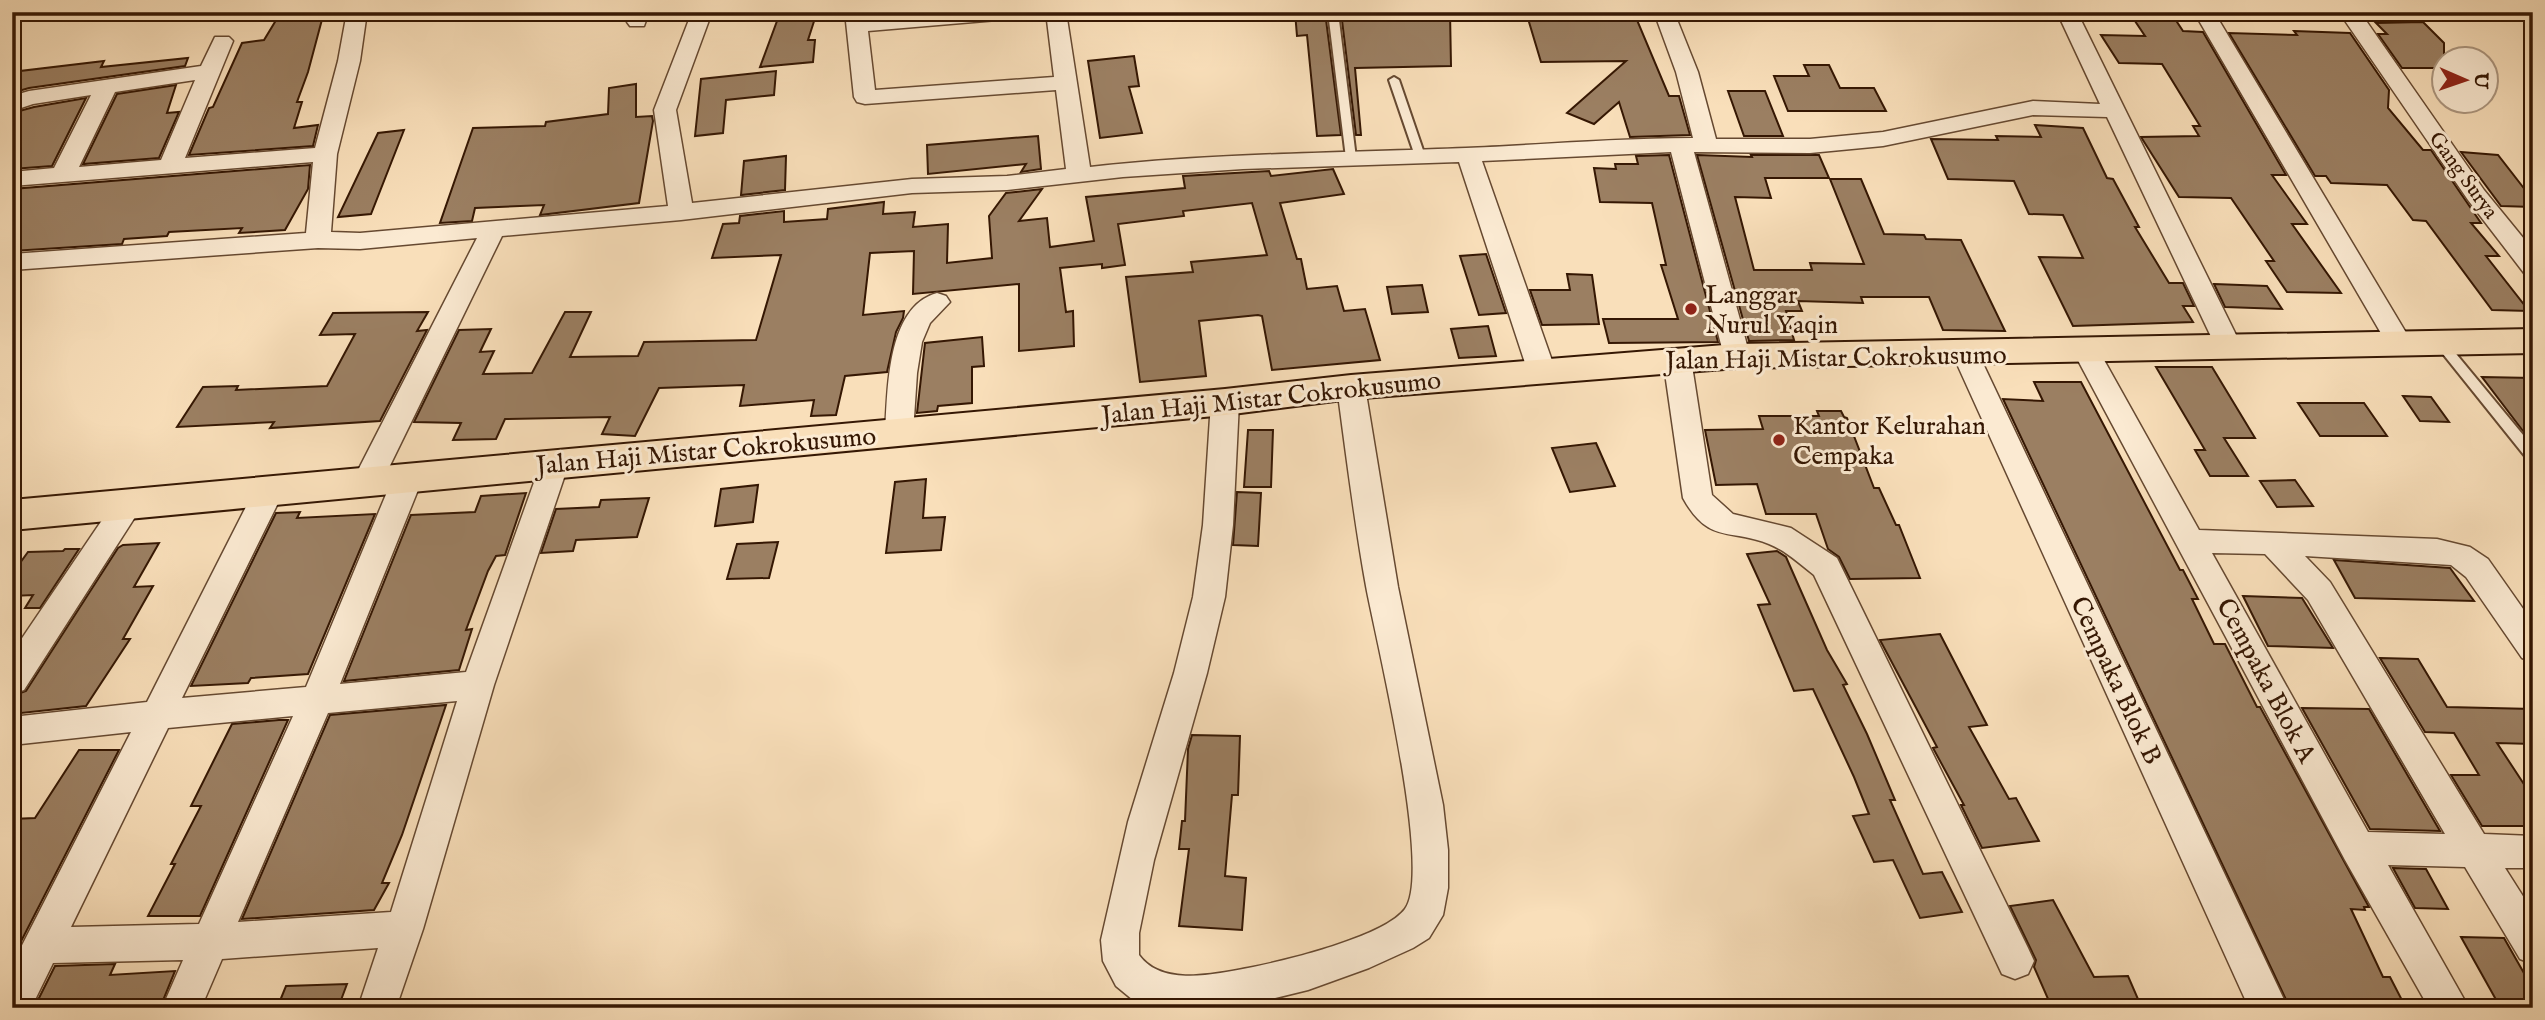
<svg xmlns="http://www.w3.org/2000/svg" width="2545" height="1020" viewBox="0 0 2545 1020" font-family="'IM FELL English',serif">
	<rect width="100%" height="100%" fill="#f9dfba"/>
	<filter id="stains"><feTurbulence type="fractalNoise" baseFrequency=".00286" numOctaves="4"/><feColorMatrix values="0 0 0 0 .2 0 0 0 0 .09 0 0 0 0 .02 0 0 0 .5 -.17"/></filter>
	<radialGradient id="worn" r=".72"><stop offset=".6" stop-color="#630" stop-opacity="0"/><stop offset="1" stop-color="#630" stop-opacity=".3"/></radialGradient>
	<!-- building -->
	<path fill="#9b7f62" stroke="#351703" stroke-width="2" d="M281,12H324L308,72L297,102H302L294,128L318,125L313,146L189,155L209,108L213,107L242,43L264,40Z
		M817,12L808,40H815L813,62L760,67L780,13Z
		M1295,12H1325L1341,135L1317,136L1307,35L1297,36Z
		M1341,12H1450L1451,66L1355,68L1361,135H1356Z
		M1526,12H1559L1562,21L1637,20L1669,96H1679L1690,135L1630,137L1619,102L1594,124L1567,113L1626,61L1541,62Z
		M2133,18L2175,19L2183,31L2203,32L2286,175H2272L2307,224H2292L2341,293L2287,292L2266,261H2274L2231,198L2179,197L2141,137L2199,136L2193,126H2200L2162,64L2119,63L2101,35L2145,36Z
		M2423,22L2444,43V68H2402L2378,34H2387L2376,23Z
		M2294,31L2350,33L2389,90L2388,108L2423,150H2431L2481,223H2471L2499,256H2486L2529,311L2492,310L2426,221L2413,220L2387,185L2331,183L2326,176H2315L2229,33L2297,35Z
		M1134,56L1139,86L1129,87L1142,133L1100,138L1088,61Z
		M188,58L185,66L29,88L12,93V72L104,61L101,67Z
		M1804,65H1829L1840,88H1874L1886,111H1788L1774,76H1809Z
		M776,71L774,95L726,100L723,133L695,136L701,79Z
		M636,84V117L652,116L653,121L639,203L540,215L544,205L475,208L472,221L440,223L473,128L545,126L546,122L608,114L609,88Z
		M176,85L167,113L179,112L159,158L83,164L117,94Z
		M1728,91H1765L1783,136H1744Z
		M86,98L52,166L12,169V113L34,107Z
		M2035,125L2083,128L2107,178L2113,179L2139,227H2135L2169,283H2183L2194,306H2183L2193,322L2073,326L2039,257L2083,258L2063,215L2029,214L2014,181L1948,179L1931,139L1998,140L1996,136L2041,137Z
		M404,130L371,214L338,217L378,133Z
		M1038,136L1041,169L1021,172L1026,164L928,174L927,145Z
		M2461,152L2498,155L2533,200V207L2501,206Z
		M1669,155L1718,342L1609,343L1603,319H1678L1661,265H1666L1652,203L1600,202L1594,168L1616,169L1615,164H1638L1636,156Z
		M1697,155L1752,157L1751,155H1819L1829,178H1765L1771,198L1735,197L1754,270H1812L1810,263L1864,264L1830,179H1861L1884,234L1924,235L1926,239L1961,240L2005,331L1943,330L1929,297H1861L1863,303L1798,301L1802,311H1786L1794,340L1749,341Z
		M786,156L785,190L741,195L744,161Z
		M310,165L308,189L285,230L239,233L242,228L169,232L167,236L124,239L122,244L12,251V189Z
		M1333,169L1344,194L1280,203L1297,259H1301L1307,289L1337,286L1344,311L1365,309L1380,360L1272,370L1262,316L1258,315L1199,321L1206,376L1140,382L1126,277L1193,272L1191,262L1267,255L1252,203L1183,211L1184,216L1118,224L1125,265L1102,268V264L1060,268L1066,312L1073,311L1074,346L1019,351V284L913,294L914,251L870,253L863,315L904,311L903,318L896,332L887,372L845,376L836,415L811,416L814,400L740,406L744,385L659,388L635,436L602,434L610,417L505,419L496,439L453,440L461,423L414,422L459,330L491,329L480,352L494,351L483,374L532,373L565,312H591L570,357L638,356L644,342L756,340L781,255L712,258L723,224L739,223L740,216L784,211V222L827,219L828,209L884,202L883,214L915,212L913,227L948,224L947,263L992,258L989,216L1006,193L1042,189L1019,221L1047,218L1050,247L1094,241L1086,197L1185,188L1183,176L1269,171L1271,176Z
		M1486,254L1506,313L1479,315L1460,256Z
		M1567,274L1592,275L1599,324L1542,325L1530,290H1570Z
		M2214,284L2267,286L2282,309L2225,307Z
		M1422,285L1428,312L1392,314L1387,287Z
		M428,312L417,331L427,330L380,421L270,428L274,422L177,427L203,387L238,386L236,390L327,386L355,334L320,335L333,313Z
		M1488,326L1496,356L1459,358L1451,329Z
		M982,337L984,366L972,367V403L938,406L937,411L917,413L925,343Z
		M2156,367H2212L2255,438H2224L2248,476H2210L2195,450H2205Z
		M2482,377L2533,378V443L2523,431Z
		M2034,382H2081L2180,570H2183L2198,599H2192L2214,644H2225L2257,707H2260L2369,907H2364L2365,910L2351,909L2383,977H2390L2406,1008H2290L2003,399L2043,401Z
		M2403,396L2431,397L2449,422L2420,421Z
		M2298,403H2364L2387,436H2320Z
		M1817,411H1841L1844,417L1847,418L1874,488H1879L1896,525H1899L1920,578L1850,579L1839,557L1828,549L1816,514H1766L1757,484L1716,485L1705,430L1763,429L1759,416H1819Z
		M1248,430H1273L1271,487H1244Z
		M1596,443L1615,486L1570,492L1552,448Z
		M926,479L923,518L945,517L941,550L886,553L895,482Z
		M2295,480L2313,506L2277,507L2260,481Z
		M758,485L753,522L715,526L721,489Z
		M1237,492L1261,493L1258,546L1233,545Z
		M526,493L505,555L496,556L488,571L466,630L472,629L459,670L344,681L411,515L475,512L481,496Z
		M649,498L637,537L576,540L573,551L541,553L556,509L599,507L601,500Z
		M300,512L297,518L375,514L308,674L251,678L248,683L191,686L276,513Z
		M778,542L769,578L727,579L737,544Z
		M159,543L134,587L153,586L123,639H130L86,706L12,714V696L26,691L118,548L123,545Z
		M65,549H79L40,608H25L33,595L12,596V574L28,552L63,551Z
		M1777,551L1786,557L1827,650L1847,684L1843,685L1867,734L1895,800H1890L1923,874L1942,872L1962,912L1920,918L1893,860L1874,862L1853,816L1869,814L1854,777L1813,689L1794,691L1758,605L1770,604L1747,554Z
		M2334,560L2450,568L2474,601L2355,598Z
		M2243,596L2302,598L2333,648L2268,646Z
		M1940,634L1987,725L1969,727L2009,799L2016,798L2039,841L1982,848L1961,805H1964L1933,748L1937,747L1880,640Z
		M2380,658L2418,659L2447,707L2533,709V744L2497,743L2533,798V826H2482L2451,775H2479L2454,733L2425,732Z
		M446,705L402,835L382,883H389L374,910L242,919L330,715Z
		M2302,708L2369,709L2440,831L2370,829Z
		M279,720H288L200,916H148L175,864H171L201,806H191L232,724Z
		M1192,735L1240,736L1238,795H1232L1225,876L1246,878L1242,930L1179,926L1189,849H1179L1182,821H1185L1188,749Z
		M79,750H119L12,959V819L35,818Z
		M2393,868L2426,869L2448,909L2415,908Z
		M2053,900L2094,977L2128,976L2141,1006L2052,1008L2034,967L2036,960L2010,906Z
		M2461,937L2504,938L2533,989V1006L2499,1005Z
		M115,964L110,975L175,971L160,1008H34L55,966Z
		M347,984L338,1008H277L286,986Z"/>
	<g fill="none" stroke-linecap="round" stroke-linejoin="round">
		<defs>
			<path id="service" d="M1328,12H1338L1356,158L1351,161L1346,158Z
				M1394,77L1399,80L1425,156L1424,158H1416L1415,156L1389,80Z
				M2439,337L2443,338L2533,447V462L2528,460L2435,344L2433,341L2435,338Z"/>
			<path id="minor" d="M347,12H367L360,61L337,154L331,232L360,233L668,206L654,110L692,12H712L676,110L692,203L912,179L1007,176L1066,169L1056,90L865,104L857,102L854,97L845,12H865L866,19L945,12H1032L1029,16L1022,18L868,31L875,90L1054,77L1046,12H1066L1090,167C1214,153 1340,153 1466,148C1541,145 1618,138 1693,138L1676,72L1654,12H1674L1698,72L1716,139H1810L1883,132L2033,101L2100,104L2057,12H2077L2241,345L2237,351L2228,354L2219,351L2215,345L2107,117L2033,115L1883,146L1810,153L1694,152L1750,356L1747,363L1737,365L1727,363L1724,356L1671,152L1482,161L1556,372L1552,379L1542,381L1532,379L1528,372L1459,162L1243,169L1123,177L1007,190L912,193L681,220L502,236L381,484L376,492L366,495L356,492L351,484L477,238L360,249L318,248L12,270V254L306,233L313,162L12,186V172L54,168L91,95L33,104L12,111V96L29,91L201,66L215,37H229L233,41L185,158L315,148L338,61ZM195,80L161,160L79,167L115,92Z
				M629,12H649L644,26H630L627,22Z
				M2194,12H2214L2411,341L2407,347L2398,350L2389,347Z
				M2339,12H2360L2484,190L2533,250V275L2524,273L2468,200Z
				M937,293L946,296L950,302L930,323L922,342L917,373L913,433L909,440L899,443L889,440L885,433C888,391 886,307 937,293Z
				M2086,342L2095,345L2099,351L2199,530L2437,539L2470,547L2488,559L2533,623V662L2522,658L2466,577L2451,565L2305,556L2330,582L2484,834L2533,836V868H2505L2533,912V964L2520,959L2465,867L2388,865L2469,1008H2429L2345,860L2073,351L2077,345ZM2212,553L2265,554L2308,600L2445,834L2368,832Z
				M1965,344L1975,347L1978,353L2288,1008H2249L1952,353L1955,347Z
				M1677,350L1687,352L1691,359L1712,495L1733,514L1791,528L1837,558L2028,948L2034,961L2028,974L2015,979L2002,974L1814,575C1800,564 1786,551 1769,544C1730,528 1709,545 1683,498L1663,359L1667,352Z
				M1351,377L1361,380L1365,387L1398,587L1443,805L1448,850V888L1443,915L1429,938L1413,948L1369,968L1308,990L1235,1008H1152L1133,1000L1116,986L1103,961L1101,940L1128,822L1174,673L1193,597L1203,525L1211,402L1215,395L1225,392L1235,395L1239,402L1233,525L1225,597L1207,673L1154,860L1139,933V955C1162,987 1215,974 1248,968C1284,961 1384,937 1405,909C1433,871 1376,640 1366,586C1354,520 1346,453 1337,387L1341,380Z
				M555,452L565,456L569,463L494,685L423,929L396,1008H358L378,948L222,959L201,1008H162L183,960L53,963L31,1008H12V965L131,732L12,745V717L147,702L253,493L258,485L268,482L278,485L283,493L182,698L306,687L392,480L397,472L407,469L417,472L422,480L340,684L466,672L541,463L545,456ZM457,701L391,912L238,922L328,713ZM293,716L199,924L71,927L168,728Z
				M127,495L137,498L142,506L137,514L24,690L12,694V653L117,498Z"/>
			<path id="primary" d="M2533,329V353L1737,368L1351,399L1225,415L12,530V500L1225,389L1351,375L1737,344Z"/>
		</defs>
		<!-- service casing -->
		<use href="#service" stroke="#664931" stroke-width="4"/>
		<!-- minor casing -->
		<use href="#minor" stroke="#664931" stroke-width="3"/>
		<!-- primary casing -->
		<use href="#primary" stroke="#351703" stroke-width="4"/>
		<!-- service -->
		<use href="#service" fill="#fbead2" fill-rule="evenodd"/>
		<!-- minor -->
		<use href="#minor" fill="#fbead2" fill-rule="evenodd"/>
		<!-- primary -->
		<use href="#primary" fill="#f9dfba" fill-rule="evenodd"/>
	</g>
	<!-- markers -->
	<g fill="#8f2418" stroke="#fbead2" stroke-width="2.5">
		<circle cx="1691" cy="309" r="7"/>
		<circle cx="1779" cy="440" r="7"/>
	</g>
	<g text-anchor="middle" stroke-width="6" stroke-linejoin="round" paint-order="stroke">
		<!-- far-street labels -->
		<g font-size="21" fill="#351703" stroke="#fbead2">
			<text transform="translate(2464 175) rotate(54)" y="7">Gang Surya</text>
		</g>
		<!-- poi labels -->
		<g font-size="26" fill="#351703" stroke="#fbead2" text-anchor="start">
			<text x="1705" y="303">Langgar<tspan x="1705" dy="30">Nurul Yaqin</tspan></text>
			<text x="1793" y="434">Kantor Kelurahan<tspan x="1793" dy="30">Cempaka</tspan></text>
		</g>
		<!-- street labels -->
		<g font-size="26" fill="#351703" stroke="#fbead2">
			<text transform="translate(1836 357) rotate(-1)" y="9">Jalan Haji Mistar Cokrokusumo</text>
			<text transform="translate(1271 397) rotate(-6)" y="9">Jalan Haji Mistar Cokrokusumo</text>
			<text transform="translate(706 450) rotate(-5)" y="9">Jalan Haji Mistar Cokrokusumo</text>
			<text transform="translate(2117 680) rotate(65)" y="9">Cempaka Blok B</text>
			<text transform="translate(2267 680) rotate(62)" y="9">Cempaka Blok A</text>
		</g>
	</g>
	<!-- margin -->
	<rect width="2545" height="1020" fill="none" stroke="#f9dfba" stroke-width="42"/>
	<rect x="14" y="14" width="2517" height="992" fill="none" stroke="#351703" stroke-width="3.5"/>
	<rect x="21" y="21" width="2503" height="978" fill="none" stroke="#351703" stroke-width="2"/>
	<!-- north arrow -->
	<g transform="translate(2465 80) rotate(92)"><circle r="33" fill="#fbead2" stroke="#ac967f" stroke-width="2"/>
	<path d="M0-5L12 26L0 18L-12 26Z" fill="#8f2418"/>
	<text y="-10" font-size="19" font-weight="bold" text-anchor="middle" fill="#351703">U</text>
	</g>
	<rect width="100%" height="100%" filter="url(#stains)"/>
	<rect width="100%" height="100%" fill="url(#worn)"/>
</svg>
